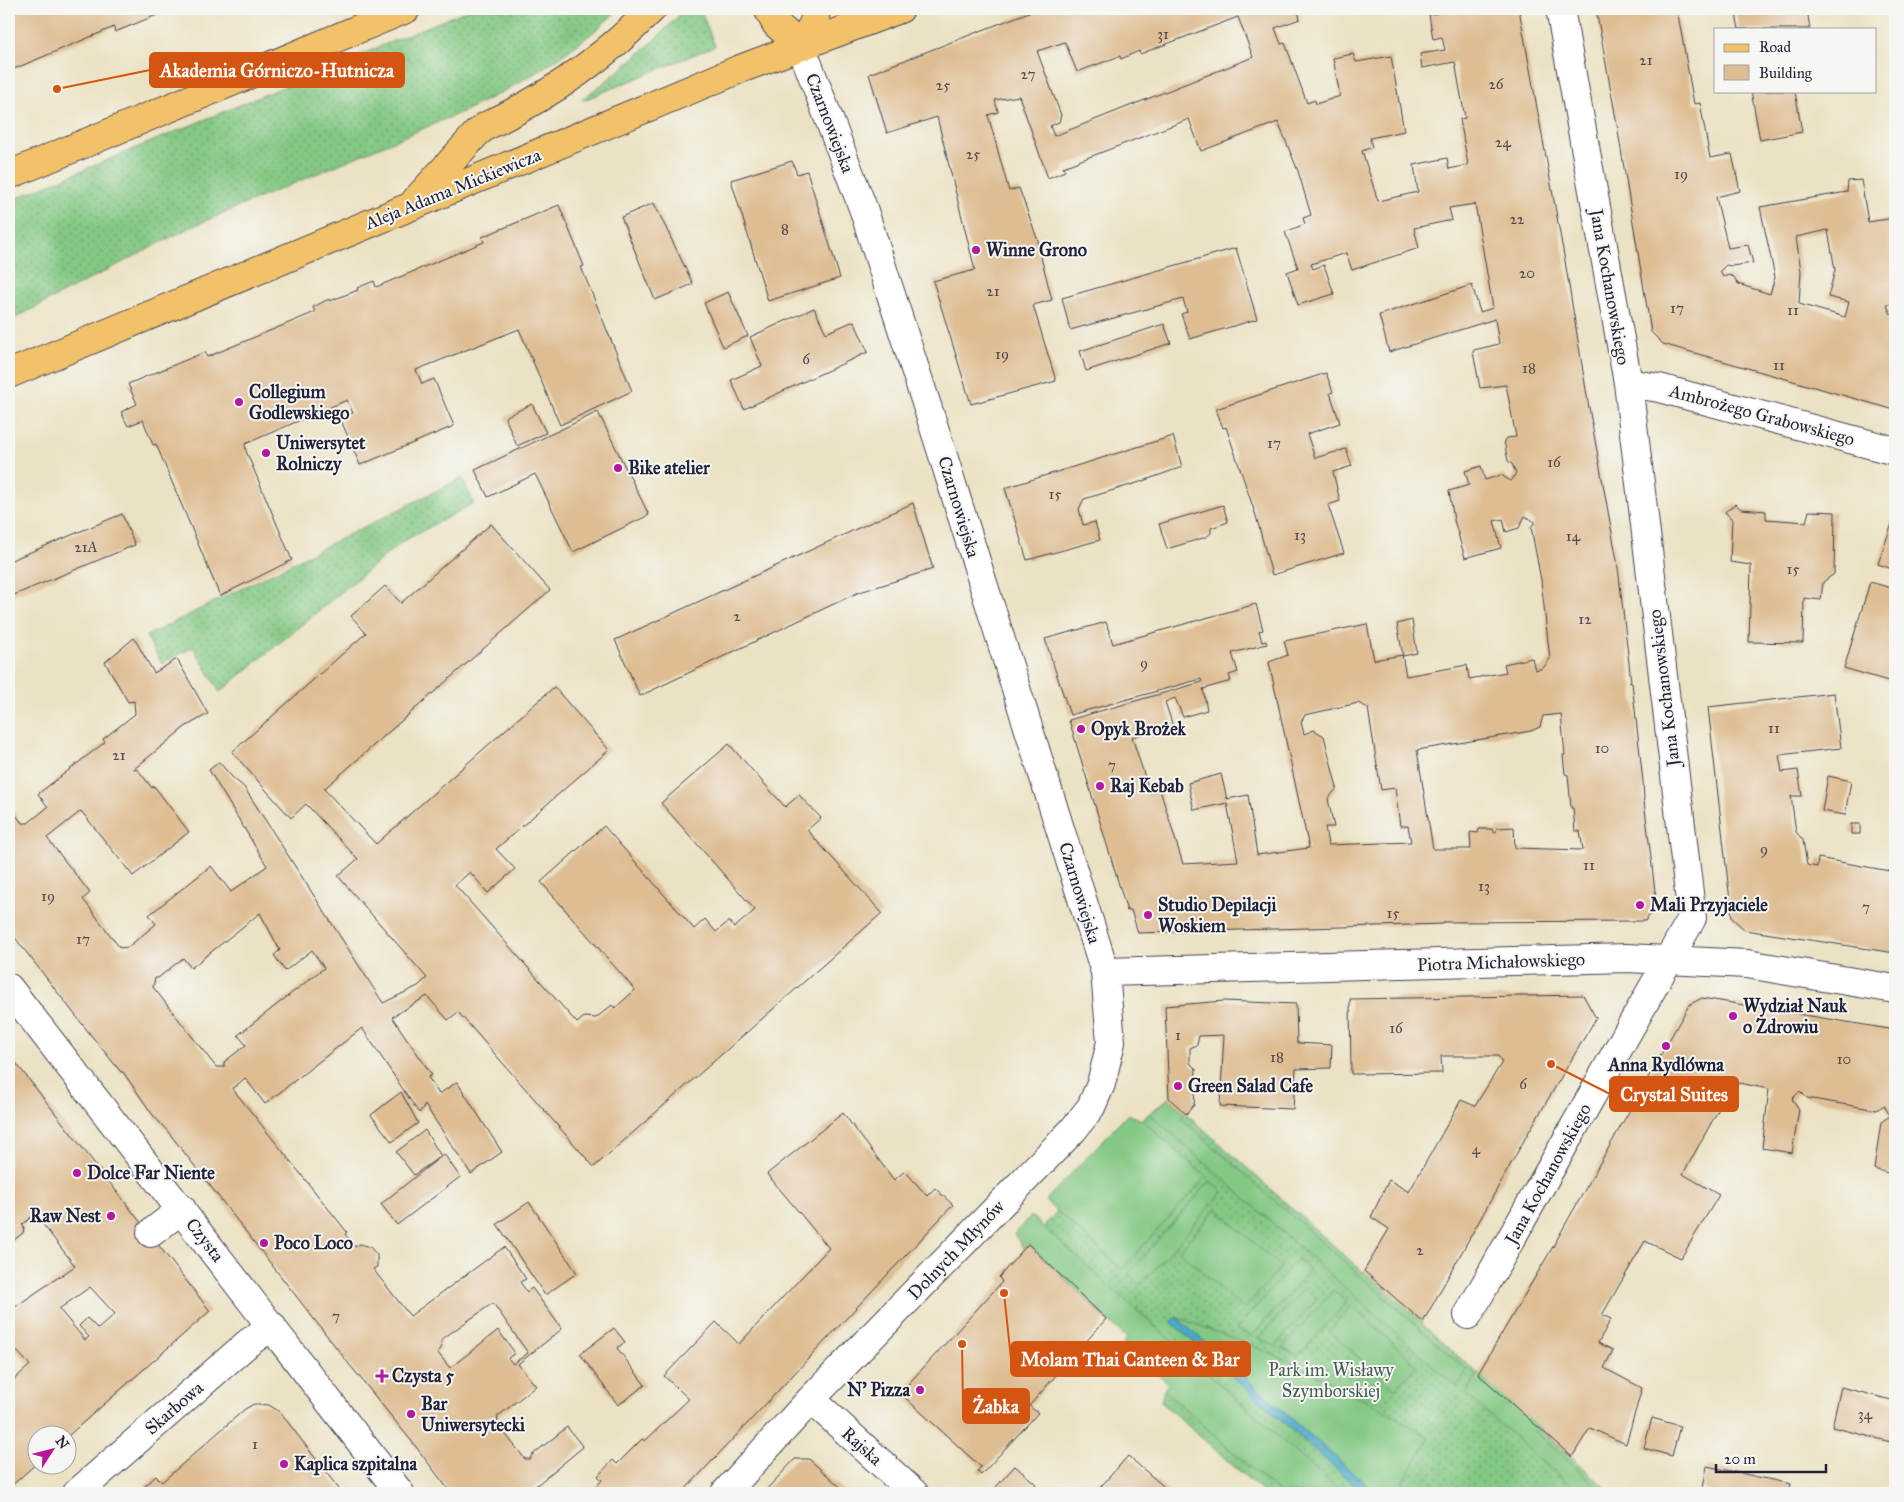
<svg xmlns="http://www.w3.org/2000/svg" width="1904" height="1502" viewBox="0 0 1904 1502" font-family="'IM FELL Great Primer',serif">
	<defs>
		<pattern id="grass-dots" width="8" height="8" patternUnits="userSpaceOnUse" patternTransform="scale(1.25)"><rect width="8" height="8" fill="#83c883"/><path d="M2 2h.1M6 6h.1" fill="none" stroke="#6ba26c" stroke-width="1.8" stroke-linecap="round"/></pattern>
	</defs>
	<rect width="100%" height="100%" fill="#f6f6f2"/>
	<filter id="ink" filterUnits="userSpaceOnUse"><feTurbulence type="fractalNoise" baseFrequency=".02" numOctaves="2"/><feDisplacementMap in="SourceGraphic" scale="10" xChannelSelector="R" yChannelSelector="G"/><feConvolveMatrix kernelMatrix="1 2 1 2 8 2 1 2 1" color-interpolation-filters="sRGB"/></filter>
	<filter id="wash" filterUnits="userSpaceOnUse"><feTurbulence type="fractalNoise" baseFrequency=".0096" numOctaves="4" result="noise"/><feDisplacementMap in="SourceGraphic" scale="20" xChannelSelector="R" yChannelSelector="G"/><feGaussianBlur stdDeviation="1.12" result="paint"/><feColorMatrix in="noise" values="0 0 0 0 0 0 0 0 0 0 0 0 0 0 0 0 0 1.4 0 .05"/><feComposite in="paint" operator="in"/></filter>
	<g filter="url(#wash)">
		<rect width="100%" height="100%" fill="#ebe2c3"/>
		<!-- grass -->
		<path fill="url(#grass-dots)" stroke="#52755f" d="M470,9H619C574,53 519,85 462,112L191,227L9,321V201Z
			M685,9H700L715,46L584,100L582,99C619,72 654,43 685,9Z
			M462,478L474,503L402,542L220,692L193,647L162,664L146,636Z
			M1169,1098L1363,1272L1364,1271L1423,1322L1422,1324L1612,1493H1302L1106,1319L1028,1244L1133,1126Z
			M1164,1390L1279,1493H1264L1161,1402Z"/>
		<!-- garden -->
		<path fill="#83c883" stroke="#52755f" d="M1169,1098L1185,1113L1181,1118L1467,1370L1457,1387L1150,1114Z
			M1128,1114L1142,1120L1206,1177L1122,1269L1045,1201Z
			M1210,1181L1223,1192L1140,1285L1128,1274Z
			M1216,1209L1281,1267L1244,1309L1179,1251Z
			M1031,1216L1342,1493H1279L1164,1390L1168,1383L1123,1343L1127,1338L1028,1244L1024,1249L1014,1234Z
			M1298,1259L1310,1270L1252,1336L1236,1329Z
			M1304,1288L1317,1299L1275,1346L1259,1338Z
			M1333,1290L1347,1302L1298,1356L1282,1348Z
			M1351,1306L1417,1365L1395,1389L1329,1331Z
			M1176,1317C1214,1331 1253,1345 1290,1362C1338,1384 1384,1410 1429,1437L1397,1493H1376Z
			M1478,1374L1537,1425L1534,1431L1604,1493H1578L1466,1394Z"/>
		<!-- water -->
		<path fill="#4aa8c9" stroke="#366582" d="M1176,1317L1376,1493H1363L1171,1322Z"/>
		<g id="blocks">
			<!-- building -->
			<path fill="#debd93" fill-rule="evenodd" d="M9,9H169V10L115,32L114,27L9,71Z
				M1037,9H1304L1298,11L1300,19L1275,28L1281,44L1285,43L1307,103L1315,100L1316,104L1340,96L1333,58L1353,54L1356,62L1391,56L1404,131L1370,138L1372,147L1362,151L1378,201L1418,192L1414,165L1447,158L1449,169L1468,165L1460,119L1465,118L1455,62L1422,68L1420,54L1445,50L1442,37L1433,39L1429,15L1438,13L1437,9H1519L1565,261L1588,402L1618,566L1617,567H1618L1631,681L1629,682L1632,683L1634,701L1643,781L1644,800H1643L1644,801L1657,907L1645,921L1444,922L1443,924L1138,933L1131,910L1127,911L1069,720L1202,682L1201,679L1070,715L1045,639L1106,622L1113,644L1256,604L1263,630L1259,631L1262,642L1266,641L1267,644L1232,653L1238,672L1229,675L1231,681L1203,689L1207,710L1183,717L1175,698L1165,702L1173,726L1132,737L1150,793L1160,790L1183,864L1238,861L1227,803L1194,810L1188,783L1221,774L1227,799L1248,795L1257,855L1309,848L1269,662L1288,655L1284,641L1367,624L1374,660L1402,655L1406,676L1467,665L1469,679L1506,672L1504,664L1532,658L1535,670L1543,668L1550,659L1541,580L1531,527L1535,522L1525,516L1519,528L1506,532L1503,519L1494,521L1501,548L1465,558L1454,520L1449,491L1469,485L1465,471L1481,466L1485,480L1501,475L1511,481L1516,473L1512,464L1508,461L1504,441L1506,438L1516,437L1506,385L1480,388L1473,352L1474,350L1499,344L1495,319L1389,352L1379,315L1472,285L1480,312L1493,308L1475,204L1449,208L1452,220L1414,228L1419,248L1352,270L1346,253L1311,264L1313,269L1324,265L1334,294L1298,305L1287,272L1298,268L1285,232L1305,224L1303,218L1311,215L1298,171L1278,122L1201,151L1189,119L1063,167L1065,171L1048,178L1019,96L995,100L998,112L988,115L1009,191L1019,188L1042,252L1040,253L1052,300L1033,305L1056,381L971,404L933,281L975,270L937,117L887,133L869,74ZM1238,17L1253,57L1054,136L1050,126L1059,122L1061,115L1037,51L1065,42L1077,72L1120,56L1121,59L1139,51L1140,54ZM1358,703L1368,708L1381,790L1395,788L1400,826H1408L1411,842L1328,845L1325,827H1334L1328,799L1337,788L1324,736L1314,730L1304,734L1301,722L1305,715ZM1561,714L1565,755H1563L1565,774L1568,775L1571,808H1573L1575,831H1580L1583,850L1515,848L1514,827L1497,828L1496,832H1493L1492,829H1479L1478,833L1471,832L1470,833L1471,849H1433L1417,750L1531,731L1540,727L1543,716Z
				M1596,9H1677L1694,104L1700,103L1710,158L1732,154L1740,191L1716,197L1728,248L1748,245L1753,263L1731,266L1726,265L1720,271L1723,277L1729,275L1734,277L1738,284L1770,294L1775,277L1760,207L1847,192L1848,181L1861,180L1868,222L1895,218V300L1887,306L1891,314L1895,315V410L1663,344L1651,332L1616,119ZM1828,230L1835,270L1828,297L1849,302L1845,317L1799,304L1801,271L1796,237Z
				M1735,9H1807L1810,29H1739Z
				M1751,91H1795L1802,132L1760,140Z
				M792,161L797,174L807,171L840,278L768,301L731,180Z
				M654,203L693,284L655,300L621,217Z
				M559,205L584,266L581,267L632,391L560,425L519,329L416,370L422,384L434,379L454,426L360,465L340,418L353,413L347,400L245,444L246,451L292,560L220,596L156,444L153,445L143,420L128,426L121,412L137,404L128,384L205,352L207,357L315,312L313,307L329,299L330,301L358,290L357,288L374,281L376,287L484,242L482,237Z
				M1236,248L1257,319L1190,339L1181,314L1187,312L1183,299L1070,330L1062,298Z
				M728,292L748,336L723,347L704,303Z
				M814,308L826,333L854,321L868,352L744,409L731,380L762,366L750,337Z
				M1164,324L1171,343L1086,371L1080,351Z
				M1326,373L1333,392L1330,393L1340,423L1307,434L1315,458L1346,449L1352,466L1333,472L1340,501L1328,505L1344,553L1272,575L1256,516L1226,427L1223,428L1216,409Z
				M532,404L546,433L517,446L505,417Z
				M598,412L649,515L573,552L535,474L488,497L475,470Z
				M1173,436L1182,467L1137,483L1084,499L1079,509L1083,525L1095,522L1100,540L1027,560L1005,488Z
				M913,503L933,569L857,593L640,696L615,640Z
				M1735,504L1741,509L1766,511V519L1806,522L1809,511L1835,512L1834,574L1823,582L1821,600L1804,598L1803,643L1749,642L1751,565L1730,562L1732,519L1725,512Z
				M1223,505L1228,522L1211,528V533L1206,537L1167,549L1159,524Z
				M122,514L135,545L9,597V561Z
				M1895,515V570L1878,564Z
				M491,524L550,590L324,789L376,844L554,687L609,750L496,849L515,869L488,893L470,872L455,885L577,1023L584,1017L596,1018L612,1005L615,1008L635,990L541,882L604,826L694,929L705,919L716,932L729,921L734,928L755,910L661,803L729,744L785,807L799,795L821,818L807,830L882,913L594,1167L458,1012L448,1020L427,996L392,1017L432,1075L428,1077L439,1094L457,1082L502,1152L471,1174L425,1105L419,1113L362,1028L265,1104L245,1078L237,1085V1086L232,1088L347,1232L345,1234L355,1247L360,1244L370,1247L377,1255V1267L373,1269L410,1316L504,1247L526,1279L520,1282L527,1292L532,1288L562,1329L518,1364L536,1386L498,1416L497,1423L525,1459H531V1456L567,1427L583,1447L532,1489L535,1493H451L413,1443L349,1364L169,1133L153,1115L123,1072H121L90,1034L9,930V806L22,823H28L48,807L38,794L105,742L103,739L135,714L134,701L128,702L105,662L134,638L154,673L177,659L208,714L185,727L134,769L138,770L152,788L154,786L189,832L133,876L81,811L47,838L90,893L83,899L120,948L128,947L156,924L149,915L211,866L231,892L267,866L209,770L219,762L233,778L244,787L383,1003L418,986L427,978L338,876L358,859L306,804L291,818L232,752L366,633L351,616L385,586L401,603ZM260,913L280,950L274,955L285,971L312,950L324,968L238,1035L246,1045L224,1062V1067H216L153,987L155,978H158L183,958L191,968ZM493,1303L528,1353L513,1364L508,1358L515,1353L498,1330L450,1368L437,1352L441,1349L442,1339Z
				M1870,582L1895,589V683L1844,668Z
				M1412,620L1417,653L1403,656L1397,624Z
				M1834,693L1841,748L1779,755L1782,772L1798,770L1802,796H1791L1796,832L1803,840L1807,865L1817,867L1818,858L1895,872V953L1745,930L1732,918L1708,707Z
				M1828,776L1851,781L1845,815L1822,811Z
				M1851,824H1860V834H1851Z
				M1583,995L1596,1018L1527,1135L1423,1322L1364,1271L1389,1229L1371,1217L1389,1180L1409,1192L1461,1100L1475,1106L1502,1062L1498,1056H1441L1442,1073L1351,1074L1350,999Z
				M1702,998L1895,1030V1175L1874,1169L1881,1122L1890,1116L1884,1105L1877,1110L1807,1098L1800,1091L1792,1099L1799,1109L1792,1153L1762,1148L1769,1089L1739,1083L1731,1087L1683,1174L1719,1195L1681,1258L1645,1241L1602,1315L1611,1319L1598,1343L1613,1350L1604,1368L1642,1388L1626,1444L1590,1428L1572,1457L1478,1374L1551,1250L1689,1005Z
				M1224,1001L1296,1004L1297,1043L1332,1045L1331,1068L1296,1069L1293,1109L1220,1106L1224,1035L1199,1036L1197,1045L1190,1048V1063L1196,1069L1194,1105L1186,1114L1169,1098L1165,1006Z
				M9,1054L210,1311L69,1435L38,1434V1462L9,1488V1384L30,1365L9,1343V1311L75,1266L35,1214L22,1225L24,1227L23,1233L9,1244ZM90,1287L115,1314L98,1329L87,1318L79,1326L89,1337L85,1340L59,1309Z
				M401,1092L418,1123L392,1142L371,1115Z
				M843,1113L894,1180L905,1171L927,1196L935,1188L953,1205L682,1493H590L602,1480L598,1476L613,1460L617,1464L642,1439L645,1441L689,1399L664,1376L716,1322L739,1344L829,1248L767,1174Z
				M425,1130L441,1156L414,1175L396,1152Z
				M444,1154L460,1177L397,1225L381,1204Z
				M529,1202L577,1273L545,1295L497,1224Z
				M1028,1244L1106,1319L1029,1406L1038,1413L981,1475L977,1471L981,1467L900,1393L1002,1282L999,1277Z
				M614,1328L625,1342L617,1348L645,1385L618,1405L580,1354Z
				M1841,1387L1895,1401V1443L1832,1427Z
				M254,1404L269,1405L280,1412L342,1493H274L273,1492L271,1493H137L156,1476L162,1482L245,1409Z
				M1652,1418L1680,1426L1672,1456L1644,1448Z
				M1128,1456L1162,1485L1170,1493H1095Z
				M795,1459H809L847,1493H763Z
				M1015,1466L1036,1484L1027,1493H1002L995,1488Z
				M1707,1466L1791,1484L1789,1493H1710L1711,1491L1703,1488Z"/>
		</g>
	</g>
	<g filter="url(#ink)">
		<use href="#blocks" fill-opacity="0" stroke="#403f4f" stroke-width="1"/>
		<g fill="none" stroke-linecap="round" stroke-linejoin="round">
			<defs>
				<path id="minor" d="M1628,383L1659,388L1895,451
					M1105,972L1627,958L1747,964L1895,989
					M9,988L400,1493
					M151,1233L182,1209
					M1468,1315L1692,918L1628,383L1560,9
					M811,1399L914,1493
					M77,1493L248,1343L272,1326
					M725,1493L811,1399L1073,1130L1091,1107L1101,1084L1111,1042L1105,972L939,443L863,208L801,46"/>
				<path id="major" d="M768,9L776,24L801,46
					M801,46L815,20L816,9
					M9,175L406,9
					M416,200L477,133L486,126C548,97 604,58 652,9
					M9,374L740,69L900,9"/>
			</defs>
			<!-- minor casing -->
			<use href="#minor" stroke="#403f4f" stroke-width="30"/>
			<!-- major casing -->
			<use href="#major" stroke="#403f4f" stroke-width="30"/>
			<!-- minor -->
			<use href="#minor" stroke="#fff" stroke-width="28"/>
			<!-- major -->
			<use href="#major" stroke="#f2c26a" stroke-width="28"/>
		</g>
	</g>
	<!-- markers -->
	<g fill="#b5179e" stroke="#f6f6f2" stroke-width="2">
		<circle cx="976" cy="250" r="5"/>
		<circle cx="239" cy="402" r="5"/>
		<circle cx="266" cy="453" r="5"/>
		<circle cx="618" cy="468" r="5"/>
		<circle cx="1081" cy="729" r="5"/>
		<circle cx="1100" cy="786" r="5"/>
		<circle cx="1640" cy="905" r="5"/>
		<circle cx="1148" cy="915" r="5"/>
		<circle cx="1733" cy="1016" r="5"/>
		<circle cx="1666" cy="1046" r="5"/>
		<circle cx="1178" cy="1086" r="5"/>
		<circle cx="77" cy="1173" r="5"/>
		<circle cx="111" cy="1216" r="5"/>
		<circle cx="264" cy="1243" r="5"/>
		<path d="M379.5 1368.5h5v5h5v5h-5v5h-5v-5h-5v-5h5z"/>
		<circle cx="920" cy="1390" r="5"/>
		<circle cx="411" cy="1414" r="5"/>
		<circle cx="284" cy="1464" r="5"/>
	</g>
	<g text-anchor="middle" stroke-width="4" stroke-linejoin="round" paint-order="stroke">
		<!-- number labels -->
		<g font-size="15" fill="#514951">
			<text x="1163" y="39">31</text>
			<text x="1646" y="65">21</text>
			<text x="1028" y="79">27</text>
			<text x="1496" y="89">26</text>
			<text x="943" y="90">25</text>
			<text x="1503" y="147">24</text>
			<text x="973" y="159">25</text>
			<text x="1681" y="179">19</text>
			<text x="1517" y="224">22</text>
			<text x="785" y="234">8</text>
			<text x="1527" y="278">20</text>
			<text x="993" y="296">21</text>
			<text x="1677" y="313">17</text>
			<text x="1793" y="315">11</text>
			<text x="1002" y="359">19</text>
			<text x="806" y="364">6</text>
			<text x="1779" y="370">11</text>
			<text x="1529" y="373">18</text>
			<text x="1274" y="448">17</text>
			<text x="1554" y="467">16</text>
			<text x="1055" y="499">15</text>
			<text x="1300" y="540">13</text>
			<text x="1573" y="541">14</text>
			<text x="86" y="552">21A</text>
			<text x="1793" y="574">15</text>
			<text x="737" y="621">2</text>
			<text x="1585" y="624">12</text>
			<text x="1144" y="668">9</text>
			<text x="1774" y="733">11</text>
			<text x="1602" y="753">10</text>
			<text x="119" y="760">21</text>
			<text x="1112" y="770">7</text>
			<text x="1764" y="854">9</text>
			<text x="1589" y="870">11</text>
			<text x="1484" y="891">13</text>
			<text x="48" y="901">19</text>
			<text x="1866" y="912">7</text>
			<text x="1393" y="918">15</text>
			<text x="83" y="944">17</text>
			<text x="1396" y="1033">16</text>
			<text x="1178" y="1040">1</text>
			<text x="1277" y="1062">18</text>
			<text x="1844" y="1064">10</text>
			<text x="1523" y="1089">6</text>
			<text x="1476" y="1154">4</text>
			<text x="1420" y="1255">2</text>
			<text x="336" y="1321">7</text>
			<text x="1865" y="1419">34</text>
			<text x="255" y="1449">1</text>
		</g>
		<!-- street labels -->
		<g font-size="18" fill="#22223b" stroke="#f6f6f2">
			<text transform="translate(830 123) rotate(69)" y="6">Czarnowiejska</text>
			<text transform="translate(453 189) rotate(-22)" y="6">Aleja Adama Mickiewicza</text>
			<text transform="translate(1610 287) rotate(80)" y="6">Jana Kochanowskiego</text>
			<text transform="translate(1762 415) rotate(15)" y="6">Ambrożego Grabowskiego</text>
			<text transform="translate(959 507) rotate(73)" y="6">Czarnowiejska</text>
			<text transform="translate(1664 688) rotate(-97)" y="6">Jana Kochanowskiego</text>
			<text transform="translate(1080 893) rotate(73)" y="6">Czarnowiejska</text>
			<text transform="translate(1501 962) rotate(-2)" y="6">Piotra Michałowskiego</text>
			<text transform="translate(1548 1174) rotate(-61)" y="6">Jana Kochanowskiego</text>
			<text transform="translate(205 1240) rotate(52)" y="6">Czysta</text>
			<text transform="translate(956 1250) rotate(-46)" y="6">Dolnych Młynów</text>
			<text transform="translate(174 1408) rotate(-41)" y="6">Skarbowa</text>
			<text transform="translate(862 1446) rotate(42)" y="6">Rajska</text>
		</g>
		<!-- poi labels -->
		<g font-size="18" font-weight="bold" fill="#22223b" stroke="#f6f6f2" text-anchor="start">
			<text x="986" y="256">Winne Grono</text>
			<text x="249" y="398">Collegium<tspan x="249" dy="21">Godlewskiego</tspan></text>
			<text x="276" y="449">Uniwersytet<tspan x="276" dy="21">Rolniczy</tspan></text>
			<text x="628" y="474">Bike atelier</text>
			<text x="1091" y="735">Opyk Brożek</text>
			<text x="1110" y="792">Raj Kebab</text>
			<text x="1158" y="911">Studio Depilacji<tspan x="1158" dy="21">Woskiem</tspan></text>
			<text x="1650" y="911">Mali Przyjaciele</text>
			<text x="1743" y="1012">Wydział Nauk<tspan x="1743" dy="21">o Zdrowiu</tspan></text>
			<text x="1666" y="1071" text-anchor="middle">Anna Rydlówna</text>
			<text x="1188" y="1092">Green Salad Cafe</text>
			<text x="87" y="1179">Dolce Far Niente</text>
			<text x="101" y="1222" text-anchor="end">Raw Nest</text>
			<text x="274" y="1249">Poco Loco</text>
			<text x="392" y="1382">Czysta 5</text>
			<text x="910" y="1396" text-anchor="end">N' Pizza</text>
			<text x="421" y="1410">Bar<tspan x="421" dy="21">Uniwersytecki</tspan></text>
			<text x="294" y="1470">Kaplica szpitalna</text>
		</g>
		<!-- park labels -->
		<g font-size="18" fill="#445c54" stroke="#f6f6f2">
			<text x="1331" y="1376">Park im. Wisławy<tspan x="1331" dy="21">Szymborskiej</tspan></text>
		</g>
	</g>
	<!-- callouts -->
	<path fill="none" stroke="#d45411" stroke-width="2" d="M57 89L150 70M1551 1064L1610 1094M1004 1293L1011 1359M962 1344L963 1406"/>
	<g fill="#d45411" stroke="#f6f6f2" stroke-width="2">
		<circle cx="57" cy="89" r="5"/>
		<circle cx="1551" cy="1064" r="5"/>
		<circle cx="1004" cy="1293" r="5"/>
		<circle cx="962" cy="1344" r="5"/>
	</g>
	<g fill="#d45411" stroke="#d45411" stroke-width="2">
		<rect x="150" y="53" width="254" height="34" rx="5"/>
		<rect x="1610" y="1077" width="128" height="34" rx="5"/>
		<rect x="1011" y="1342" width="239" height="34" rx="5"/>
		<rect x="963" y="1389" width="66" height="34" rx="5"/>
	</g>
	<g font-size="19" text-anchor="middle" font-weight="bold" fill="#fff">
		<text x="277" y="77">Akademia Górniczo-Hutnicza</text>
		<text x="1674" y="1101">Crystal Suites</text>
		<text x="1130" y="1366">Molam Thai Canteen &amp; Bar</text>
		<text x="996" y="1413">Żabka</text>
	</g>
	<!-- margin -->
	<rect width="1904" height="1502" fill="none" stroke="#f6f6f2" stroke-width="30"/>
	<!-- legend -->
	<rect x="1714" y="28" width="162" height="65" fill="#f6f6f2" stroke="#a1a1a9"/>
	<rect x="1724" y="44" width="25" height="8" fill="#f2c26a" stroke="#a1a1a9"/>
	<text x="1759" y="52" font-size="15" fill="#22223b">Road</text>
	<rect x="1724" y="65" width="25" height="15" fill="#debd93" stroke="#a1a1a9"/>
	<text x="1759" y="78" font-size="15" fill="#22223b">Building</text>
	<!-- north arrow -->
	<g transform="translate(52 1450) rotate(54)"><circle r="24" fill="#f6f6f2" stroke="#a1a1a9"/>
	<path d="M0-4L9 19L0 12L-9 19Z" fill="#b5179e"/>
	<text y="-8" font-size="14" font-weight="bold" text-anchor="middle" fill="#22223b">N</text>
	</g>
	<!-- scale -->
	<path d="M1716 1464v8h110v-8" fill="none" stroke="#22223b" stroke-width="2.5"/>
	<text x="1724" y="1464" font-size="15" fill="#22223b" stroke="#f6f6f2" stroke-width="4" paint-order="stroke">20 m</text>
</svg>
